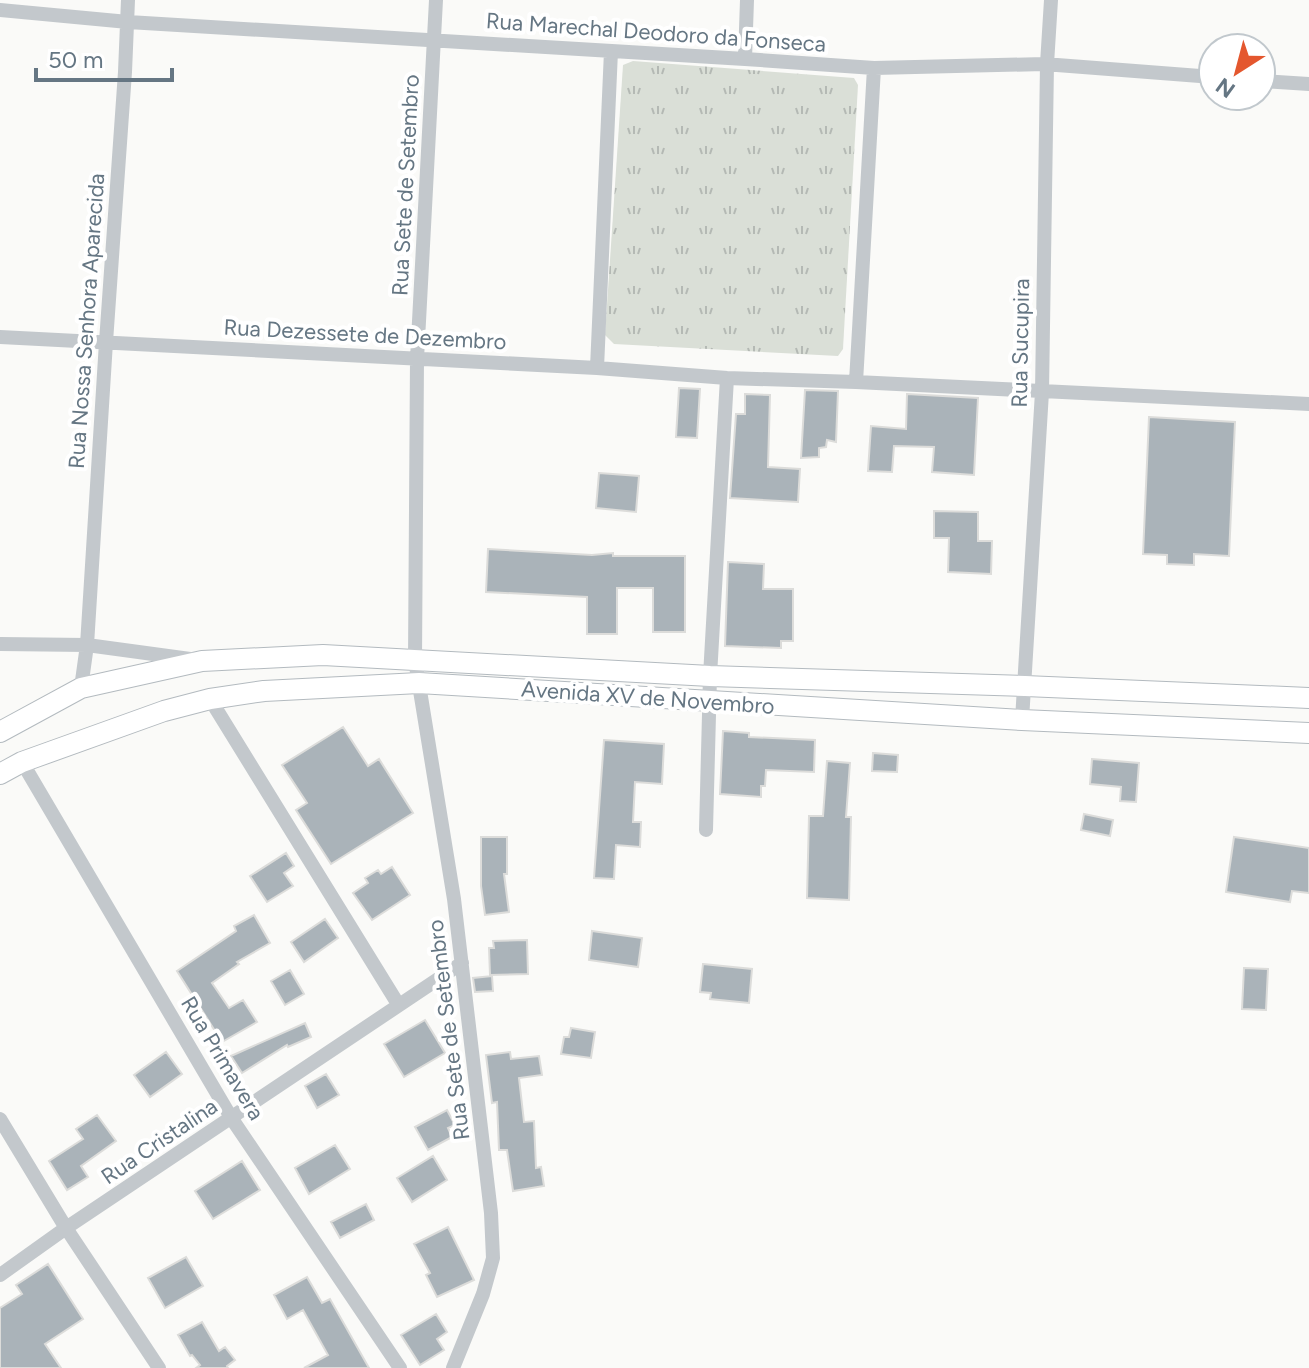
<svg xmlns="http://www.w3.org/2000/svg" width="1309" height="1368" viewBox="0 0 1309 1368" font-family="Figtree,sans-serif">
	<defs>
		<pattern id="park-tufts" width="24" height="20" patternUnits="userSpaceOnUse" patternTransform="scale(2)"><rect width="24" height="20" fill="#dadfd7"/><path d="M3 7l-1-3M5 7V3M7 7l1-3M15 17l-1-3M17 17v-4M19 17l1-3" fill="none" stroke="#b4b9b4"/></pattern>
	</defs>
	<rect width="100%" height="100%" fill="#fafaf8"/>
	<!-- park -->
	<path fill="url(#park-tufts)" d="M633,61L854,78L858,85L843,349L838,356L614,344L605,335L623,65Z"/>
	<!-- building -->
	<path fill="#aab3b9" stroke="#dcdcda" stroke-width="2" d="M679,388L700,389L697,438L676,437Z
		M805,390L838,391L836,442L827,440L826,447L819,448V457L801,458Z
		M745,394L770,395L768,467L800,469L798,502L730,498L736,414H745Z
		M907,394L978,398L974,475L932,472L934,447L894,446L892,472L868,471L871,426L906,429Z
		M1149,417L1235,422L1229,556L1194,554V565L1167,564V555L1143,554Z
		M599,473L639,476L636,512L596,508Z
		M934,511L978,512V541H992L991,574L948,572L949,538H934Z
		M488,549L592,555L613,553V556H685V632H653V588H617V634H587V597L486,592Z
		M728,562L764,564L763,589H793V641H781V648L725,646Z
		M343,727L368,766L379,759L413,813L331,864L296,810L307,803L282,765Z
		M723,731L749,733V737L815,740L814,772L766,770L765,786H761V797L720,794Z
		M604,740L664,744L662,784L635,782L633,822H641L640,847L616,845L614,879L594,878Z
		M873,753L898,755L897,772L872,771Z
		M1092,759L1139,763L1136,802L1120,801L1121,787L1090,784Z
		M827,761L850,763L846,817H851L849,900L807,898L809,816H823Z
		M1084,814L1113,820L1110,836L1081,830Z
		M481,837H507V874H504L509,912L485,915L481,886Z
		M1234,837L1309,848V893L1292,891L1290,902L1226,892Z
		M286,853L294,866L284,873L293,886L267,902L250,876Z
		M392,867L410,895L372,920L353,893L368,883L365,878L378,870L381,874Z
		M254,915L270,943L237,962L239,964L212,983L229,1008L243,1000L257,1022L222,1042L177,971L236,931L234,926Z
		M325,919L338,938L304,962L291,942Z
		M592,931L642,938L638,967L589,960Z
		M527,940L528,974L490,975L489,948H494L493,941Z
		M703,964L752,969L749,1003L710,999L711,993L700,992Z
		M1244,968L1268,969L1266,1010L1242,1009Z
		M290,970L304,994L285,1005L271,981Z
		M492,976L493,991L475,992L473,978Z
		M425,1020L445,1053L404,1077L384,1044Z
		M305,1023L311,1037L288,1047L287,1045L242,1073L231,1056Z
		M571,1028L595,1032L591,1058L561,1054L564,1037H569Z
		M166,1052L182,1074L150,1097L134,1075Z
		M510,1052L511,1059L539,1056L542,1075L519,1078L524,1122L534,1121L536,1168L541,1167L544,1186L513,1191L507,1150H499L497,1102L492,1103L486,1055Z
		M326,1074L339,1095L317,1108L305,1086Z
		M447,1110L455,1125L448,1128L452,1137L428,1150L415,1127Z
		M97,1115L116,1141L81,1166L88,1177L67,1190L49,1161L83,1139L76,1129Z
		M335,1145L350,1169L309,1194L295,1168Z
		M433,1156L447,1180L412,1202L397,1178Z
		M242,1161L260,1190L213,1219L195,1191Z
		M366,1204L374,1220L340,1238L331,1222Z
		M448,1227L474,1280L437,1297L426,1275L430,1273L414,1244Z
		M186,1257L203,1286L165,1308L148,1278Z
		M48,1264L83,1319L45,1344L61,1368H0V1308L22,1294L16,1285Z
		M307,1277L322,1303L330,1299L369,1368H304L328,1355L303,1310L287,1319L274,1295Z
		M436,1314L447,1332L437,1339L444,1350L420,1365L401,1335Z
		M202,1322L219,1351L225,1347L235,1360L227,1366L228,1368H196L200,1365L192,1355L190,1356L178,1335Z"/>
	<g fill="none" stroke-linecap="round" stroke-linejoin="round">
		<defs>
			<path id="secondary" d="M0,732L81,688L202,661L323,655L710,676L1025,686L1309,698
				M0,774L22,762L164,711L210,699L264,691L419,683L1022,720L1309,733"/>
		</defs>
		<!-- secondary casing -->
		<use href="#secondary" stroke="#b3babf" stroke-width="22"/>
		<!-- street -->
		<path stroke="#c3c8cc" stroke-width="14" d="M436,0L417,359L415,660L454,899L491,1213L493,1258L483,1294L453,1368
			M0,10L128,22L745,59L874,68L1044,64L1213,77
			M745,59L747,0
			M1261,81L1309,84
			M0,337L597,368L727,378L856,382L1309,404
			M597,368L611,51
			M856,382L874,68
			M0,644L87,645L190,659
			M81,688L87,645L106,342L125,72L128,0
			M210,699L398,1004
			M1022,720L1042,392L1047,64L1051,0
			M22,762L232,1119L400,1368
			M706,830L710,676L727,378
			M0,1119L66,1228L159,1368
			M0,1275L66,1228L462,963"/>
		<!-- secondary -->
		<use href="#secondary" stroke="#fff" stroke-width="20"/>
	</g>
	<g text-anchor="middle" stroke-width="8" stroke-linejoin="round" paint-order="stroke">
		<!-- street labels -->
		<g font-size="22" fill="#657683" stroke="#fff">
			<text transform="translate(656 32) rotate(4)" y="8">Rua Marechal Deodoro da Fonseca</text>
			<text transform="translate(405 185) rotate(-87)" y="8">Rua Sete de Setembro</text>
			<text transform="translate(86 321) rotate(-86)" y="8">Rua Nossa Senhora Aparecida</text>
			<text transform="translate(365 334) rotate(3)" y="8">Rua Dezessete de Dezembro</text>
			<text transform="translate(1020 343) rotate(-89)" y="8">Rua Sucupira</text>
			<text transform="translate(648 697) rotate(4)" y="8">Avenida XV de Novembro</text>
			<text transform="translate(448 1030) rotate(-97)" y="8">Rua Sete de Setembro</text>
			<text transform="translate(223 1058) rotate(59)" y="8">Rua Primavera</text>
			<text transform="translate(159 1141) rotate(-34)" y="8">Rua Cristalina</text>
		</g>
	</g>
	<!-- north arrow -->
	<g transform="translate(1237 72) rotate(216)"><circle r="38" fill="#ffffff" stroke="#c1c8cd" stroke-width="2"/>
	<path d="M0-6L14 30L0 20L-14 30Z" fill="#e4572e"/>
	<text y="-12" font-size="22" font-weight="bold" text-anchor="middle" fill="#657683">N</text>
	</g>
	<!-- scale -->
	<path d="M36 68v12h136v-12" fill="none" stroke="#657683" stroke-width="4"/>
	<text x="48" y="68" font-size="24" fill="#657683" stroke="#ffffff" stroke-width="6" paint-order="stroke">50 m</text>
</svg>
